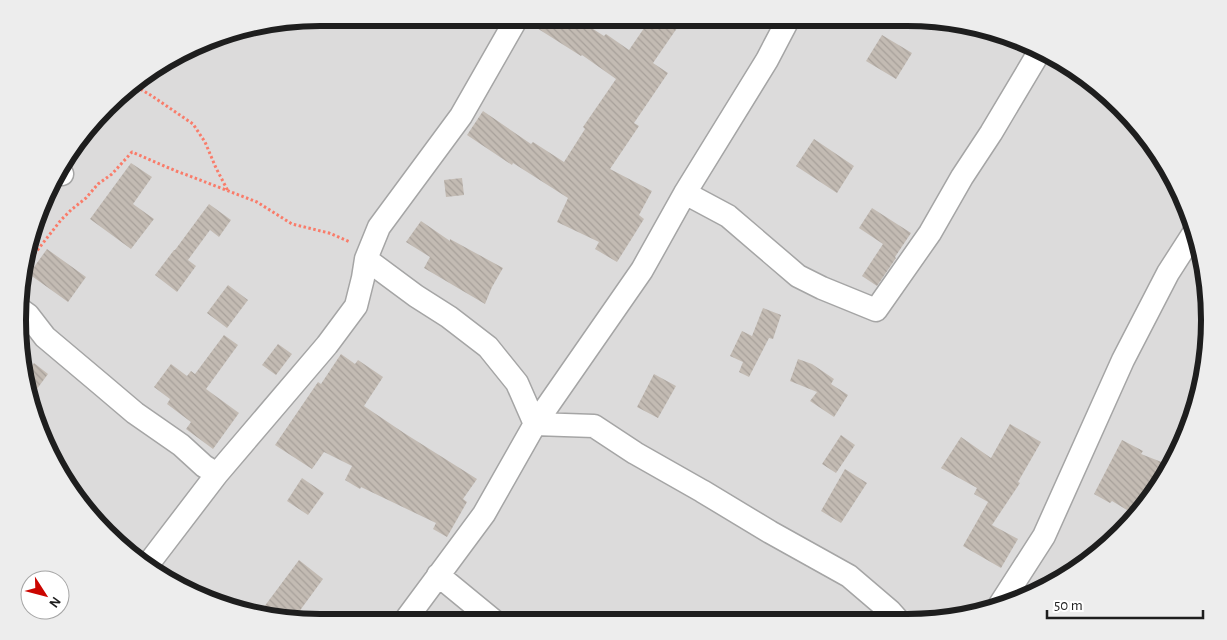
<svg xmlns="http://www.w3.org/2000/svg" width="1227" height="640" viewBox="0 0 1227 640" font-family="'Alegreya Sans',sans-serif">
	<defs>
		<pattern id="building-back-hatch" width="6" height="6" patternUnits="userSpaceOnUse" patternTransform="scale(1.25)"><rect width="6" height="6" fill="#c3bbb3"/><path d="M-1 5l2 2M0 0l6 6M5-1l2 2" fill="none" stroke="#a7a09a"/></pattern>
	</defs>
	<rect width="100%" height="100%" fill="#efebe4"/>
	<!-- residential -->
	<path fill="#dcdbdb" d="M320,18H926L1041,49L1135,121L1194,223L1209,340L1178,454L1135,519L1091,560L1023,599L947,620L301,622L186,591L93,520L41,436L18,340L28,242L68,152L136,80L222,34Z"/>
	<!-- building -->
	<path fill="url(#building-back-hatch)" d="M530,18H576L604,36L606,34L629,50L651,18H684L653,63L668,73L634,123L639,126L610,169L652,191L639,215L644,219L617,262L595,249L599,242L557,222L568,198L513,163L512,165L467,135L483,111L531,144L533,142L564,162L585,129L583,127L616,79L582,55L581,56L529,23Z
		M882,35L912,53L896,79L866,61Z
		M814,139L854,166L837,193L796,166Z
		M131,163L152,177L133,204L154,219L131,249L90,219Z
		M462,178L464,195L446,197L444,180Z
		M209,204L231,220L219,237L210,230L188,260L196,266L177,292L155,275L174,250H175Z
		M872,208L911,233L895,257L896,258L877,286L862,276L883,244L859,228Z
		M421,221L450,241V239L503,268L492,287L485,304L424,268L430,257L406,242Z
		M47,249L86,277L68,302L29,274Z
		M228,285L248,300L227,328L207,313Z
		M763,308L781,315L773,339L769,338L749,377L739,372L743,362L730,356L742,331L752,336Z
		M224,335L238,345L206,389L239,413L213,449L186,429L191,422L167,404L170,399L154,387L171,364L187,376L191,371L195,374Z
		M278,344L292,354L276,375L262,365Z
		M341,354L355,364L358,360L383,377L364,406L404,433L477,479L463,499L467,502L447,537L433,529L436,523L361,487L360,489L345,480L352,466L324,452L312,469L275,445L318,382L321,384Z
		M798,359L812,364L834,379L831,384L848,395L834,417L810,401L817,392L790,381Z
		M34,363L48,374L31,397L26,375Z
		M654,374L676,386L658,418L637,407Z
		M1010,424L1041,442L1018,482L1020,483L992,525L1018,539L1001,568L963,546L988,502L974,494L977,488L941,468L961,437L991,458Z
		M841,435L855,445L836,473L822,464Z
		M1122,440L1143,451L1141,454L1164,463L1151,495L1137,516L1112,501L1110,503L1094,494Z
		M845,469L867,483L841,523L821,511Z
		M302,478L324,493L308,515L287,501Z
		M299,560L323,579L293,620L261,611Z"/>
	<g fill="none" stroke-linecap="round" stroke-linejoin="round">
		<defs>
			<path id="minor" d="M59,172L62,174
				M685,193L728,216L798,276L822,288L876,310L930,233L962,177L991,133L1041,49
				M366,259L416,296L449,317L488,347L517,383L535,424L594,426L635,453L702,491L770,532L849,576L890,611L898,620
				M21,310L28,315L45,337L102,385L135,413L181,445L204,466L217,474
				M149,563L217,474L327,345L356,306L363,278L366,259L379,227L461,116L517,18
				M438,575L494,621
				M999,606L1044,536L1123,360L1168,273L1195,231
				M404,622L484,514L535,424L642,270L685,193L767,60L789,18"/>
		</defs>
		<!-- minor casing -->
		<use href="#minor" stroke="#a5a5a5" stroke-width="25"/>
		<!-- path -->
		<path stroke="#f97c6a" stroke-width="3" stroke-dasharray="2.5 2.5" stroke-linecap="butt" d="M132,84L152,96L193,124L205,142L216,168L228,191
			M25,266L61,220L71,210L86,198L98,184L112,174L132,152L176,171L187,175L257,202L292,224L329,233L350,242"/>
		<!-- minor -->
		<use href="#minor" stroke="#fff" stroke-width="22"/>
	</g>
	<!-- crop -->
	<path d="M0 0H1227V640H0ZM320 26H907A294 294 0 0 1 1201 320V320A294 294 0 0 1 907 614H320A294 294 0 0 1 26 320V320A294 294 0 0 1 320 26Z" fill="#ededed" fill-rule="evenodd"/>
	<path fill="none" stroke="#1e1e1e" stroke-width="6" d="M320 26H907A294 294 0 0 1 1201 320V320A294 294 0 0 1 907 614H320A294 294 0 0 1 26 320V320A294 294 0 0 1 320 26Z"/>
	<!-- north arrow -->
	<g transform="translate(45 595) rotate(126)"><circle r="24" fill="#ffffff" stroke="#a5a5a5"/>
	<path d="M0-4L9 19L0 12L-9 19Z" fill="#cb0500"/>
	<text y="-8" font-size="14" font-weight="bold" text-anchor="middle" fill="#1e1e1e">N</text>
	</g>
	<!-- scale -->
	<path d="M1047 610v8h156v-8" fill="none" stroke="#1e1e1e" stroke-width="2.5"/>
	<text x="1054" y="610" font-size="15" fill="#1e1e1e" stroke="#ffffff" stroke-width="4" paint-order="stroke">50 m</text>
</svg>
